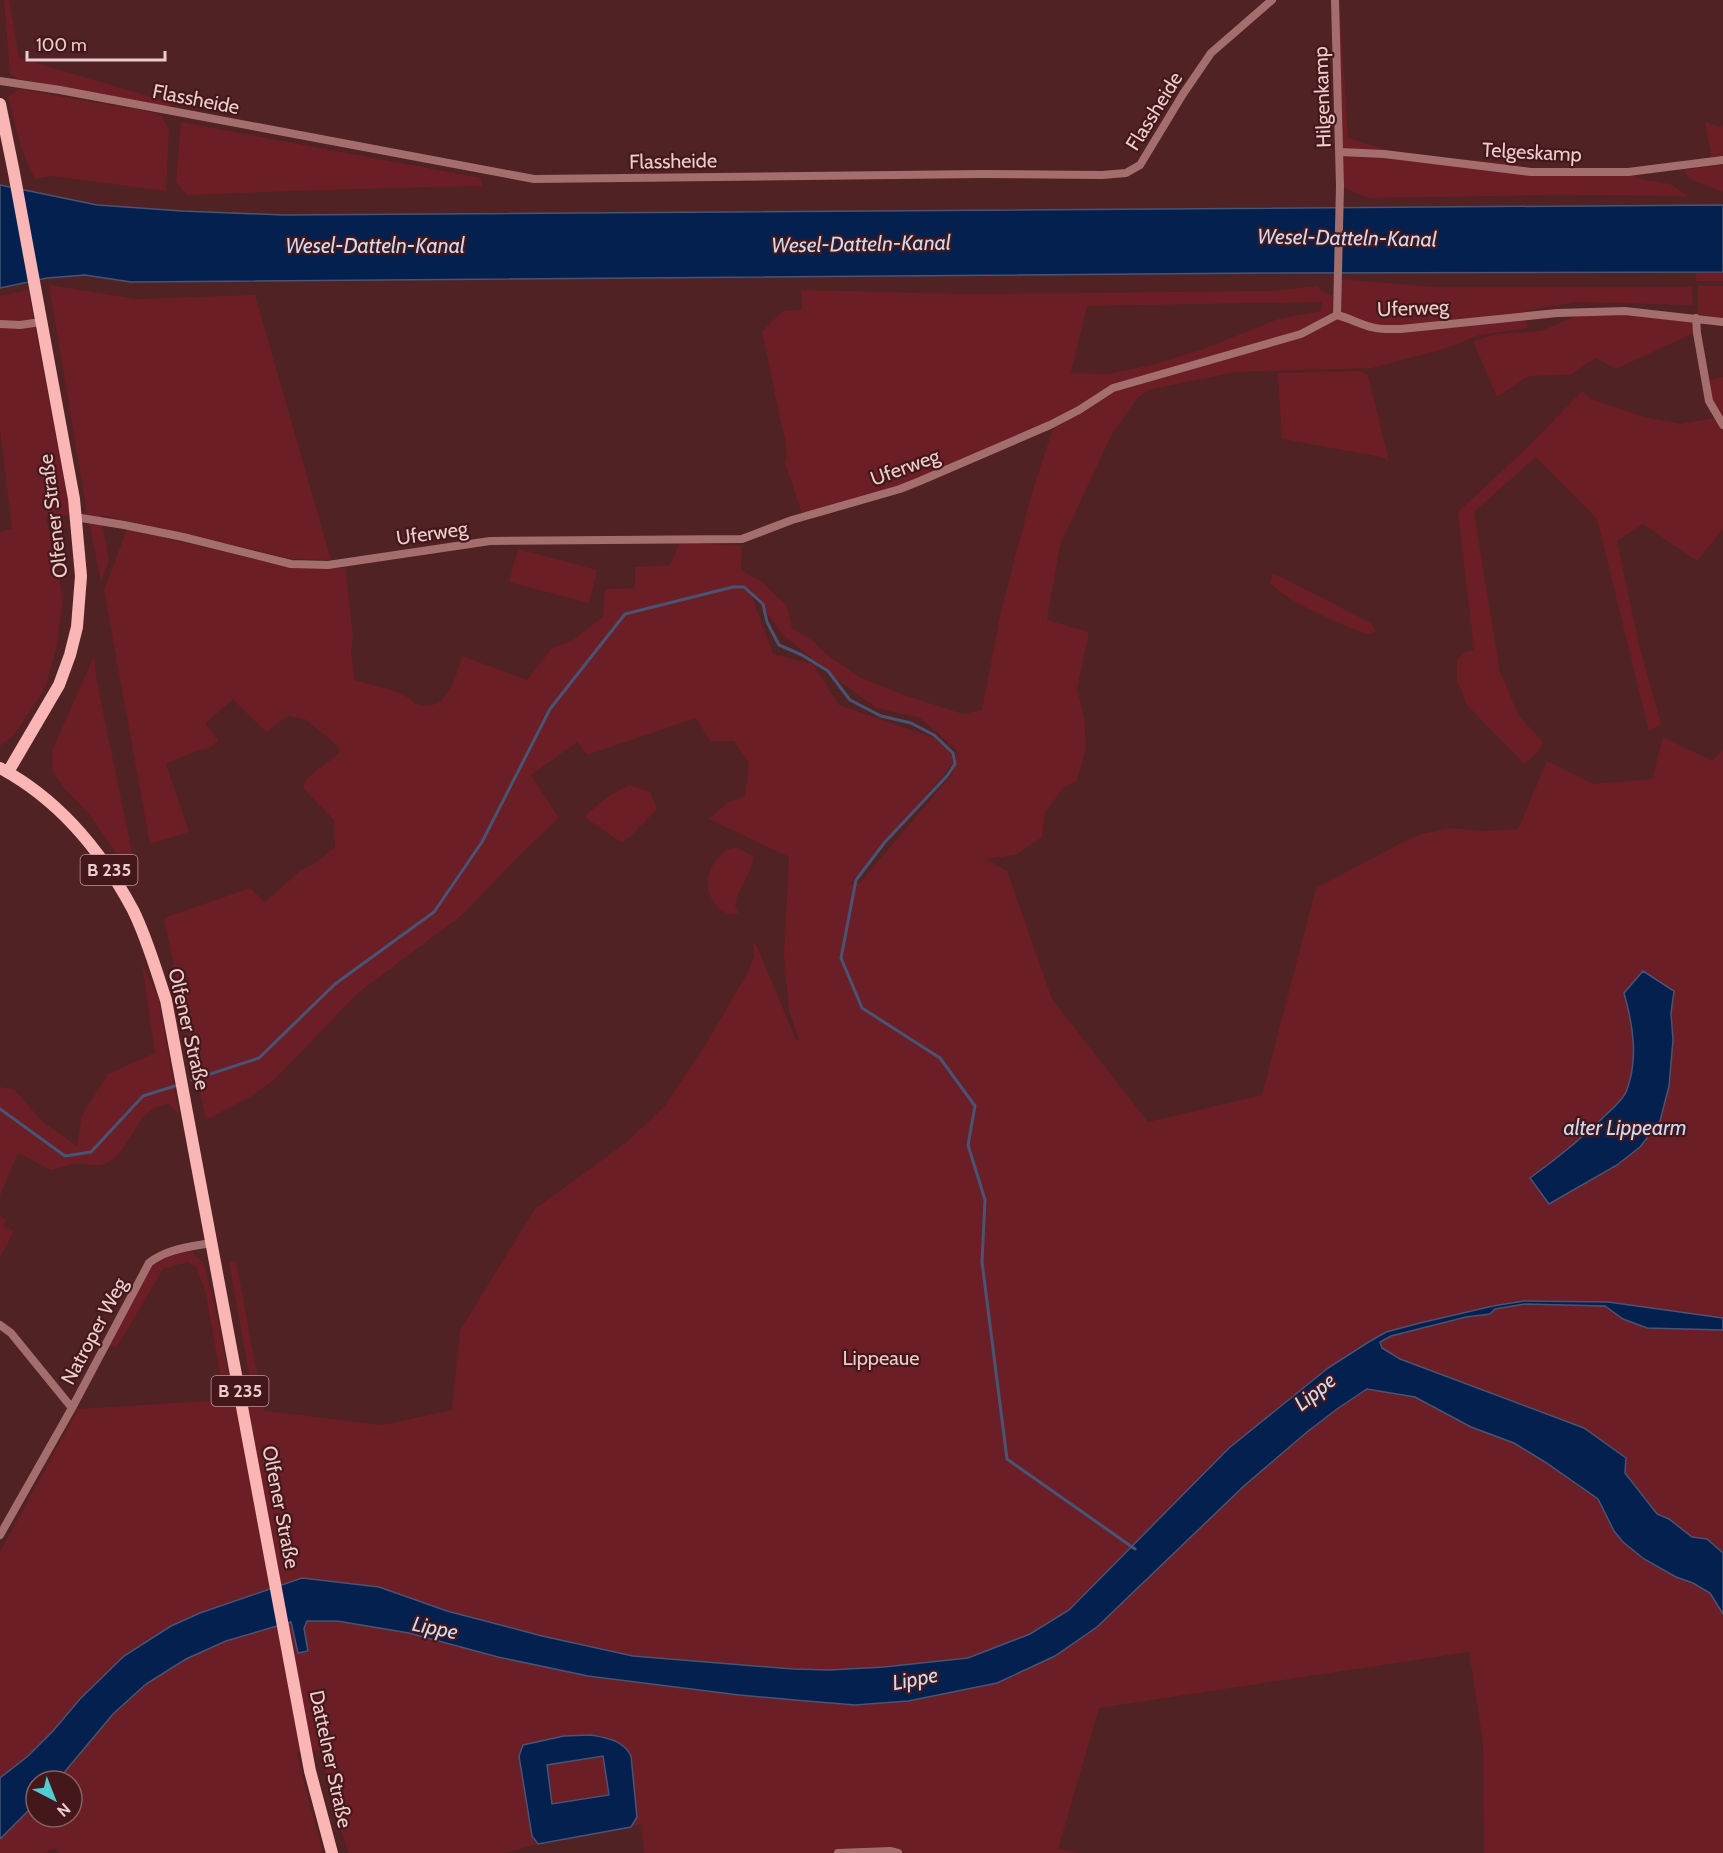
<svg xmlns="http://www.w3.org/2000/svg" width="1723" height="1853" viewBox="0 0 1723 1853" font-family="Cabin,sans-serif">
	<rect width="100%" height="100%" fill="#502224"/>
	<!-- green -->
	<path fill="#6b1e25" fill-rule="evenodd" d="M4,0H9L19,58L175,104L164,107L19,79L10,74Z
		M1337,13H1340L1348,138L1405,155L1513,163L1531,172H1628L1641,179L1670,184L1688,196L1554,195L1368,198L1340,186Z
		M19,89L155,113L162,117L169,130L166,191L50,176L35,179L22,151L8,97Z
		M181,122L481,178L482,186L356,189L187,195L176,182Z
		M1705,122L1720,127L1723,125V157L1712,159Z
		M1723,165V192L1690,179L1683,170Z
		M1696,272H1723V281H1696Z
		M1340,279L1435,287H1692L1693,305L1576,302L1525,311L1527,328L1479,335L1444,349L1372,368L1236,372L1152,389L1138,397L1112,434L1060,545L1047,620L1089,632L1077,689L1084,717L1086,747L1077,781L1063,788L1045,813L1042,837L1016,855L986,859L1007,871L1052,999L1148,1122L1262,1095L1316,888L1403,842L1421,834L1452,828L1482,831L1518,829L1547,761L1593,784L1652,779L1663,737L1712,761L1723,749V1853H1484L1483,1743L1469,1652L1099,1708L1058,1849L1079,1853H884L865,1850L831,1853H644L641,1824L631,1827L637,1817L612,1739C577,1732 557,1737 523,1745L519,1756L532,1836L538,1844L504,1853H349L338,1823L320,1750L297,1752L301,1771L323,1853H59L55,1848L43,1853H0V1552L78,1409L225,1400L205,1290L196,1267L188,1262L163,1269L117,1347L109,1345L151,1267L171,1255L191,1251L204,1264L217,1316L234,1401L255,1408L229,1262L236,1261L264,1411L383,1425L452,1410L460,1330L535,1209L628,1141L664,1107L707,1042L748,972L754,956L753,942L757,946L796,1040L799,1039L789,1011L784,957L789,857L709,819L727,803L745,796L749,763L734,741H710L696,718L587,755L577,742L531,775L559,818L523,852L462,915L358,993L275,1079L252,1096L206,1120L164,918L250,888L265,902L300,871L317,862L335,847L334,820L303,788L306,779L339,753L338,746L305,719L288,716L266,732L233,699L205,724L219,740L208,749L196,751L166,764L189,832L150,844L104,590L127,529L293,568H345L353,635L351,653L355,680C371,685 390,688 405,696C410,698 412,702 416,704C446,715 456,677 462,656L527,680L552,648L570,642L603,617L605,589L635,588V567L670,565L680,542L742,546L741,570L763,583L787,606L792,628L813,641L826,654L859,677L904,695L963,714L982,710L1001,611L1032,493L1056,419L897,487L830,507L802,513L785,463C790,446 782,430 779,413C773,386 768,358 762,331L783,311L802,309L801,290L968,294L1269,291L1318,286L1320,290L1333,296L1332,312L1321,319L1339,320ZM1322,302L1321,311L1278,319L1206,348L1156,364L1108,374L1071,373L1087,306ZM749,589L783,635L842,683L877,708L920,718L957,750L953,773L860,883L849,885L942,777L952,764V754L934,738L839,705L813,664L773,654ZM36,1781H72V1817H36Z
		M49,285L136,299L255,295L331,560L293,559L101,515L109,561L101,581L87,512Z
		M1698,286H1723V318L1698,314Z
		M28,290L71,515L46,517L63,598L56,650L45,688L14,735L0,746V532L12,529L0,430V296Z
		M1624,313L1692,322L1694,333L1616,369L1596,358L1570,375L1528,376L1497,397L1473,341L1498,334L1541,331L1576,316Z
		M1361,371L1368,375L1389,461L1381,457L1282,439L1278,373Z
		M1723,377V420L1712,400L1708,380Z
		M1582,391L1591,399L1644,417L1681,424L1714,418L1723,430V529L1697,561L1643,524L1617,541L1639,645L1661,724L1649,731L1597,519L1536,457L1474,512L1500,672C1507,685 1511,700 1518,713C1523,724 1536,731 1543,743L1538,752L1524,764L1466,704L1462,691L1457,682V660L1465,652L1474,650L1458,512L1529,446Z
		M518,549L597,570L589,603L509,582Z
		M1273,573L1371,623L1376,632L1365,634C1336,621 1292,605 1270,583Z
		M94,656L97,682L138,882L122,862L90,815L65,789L53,773L52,751Z
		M629,785L650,792L657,809L630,837L621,842L584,817L607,797Z
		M737,847L754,857C751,875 738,888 735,905L739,913L730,915C727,913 721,911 718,907C701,891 707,865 724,852C727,849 733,848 737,847Z
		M142,964L158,996L179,1114L168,1104C138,1107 134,1141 114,1158C98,1172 90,1161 74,1164C66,1165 59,1168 51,1170L18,1153L0,1196V1087L14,1089L42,1121L77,1146L82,1115L108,1074L155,1053Z
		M0,1216L6,1220L3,1226L14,1231L0,1257Z
		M603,1756L609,1795L552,1805L547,1765Z"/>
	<!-- water -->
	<path fill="#03204e" stroke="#495474" stroke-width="1.5" fill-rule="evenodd" d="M0,185L97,205L182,211L283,215L1723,205V272L1263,273L131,282L85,275L47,278L0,288Z
		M1643,971L1674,991L1671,1013L1673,1040L1669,1086L1660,1121L1640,1147L1617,1165L1549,1204L1530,1178C1559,1157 1586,1135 1611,1110C1616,1105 1623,1099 1626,1092C1639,1060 1633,1025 1624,993Z
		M1524,1301L1608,1302L1723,1318V1330L1647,1328L1623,1319L1605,1306L1525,1304L1495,1309L1490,1314L1466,1317L1391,1336L1380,1342L1382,1348L1400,1359L1584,1428L1626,1458L1625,1473L1657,1514L1669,1519L1692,1537L1707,1539L1723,1553V1614L1710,1593L1693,1583L1676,1577L1644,1559L1623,1542L1614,1531L1598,1499L1545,1462L1514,1443L1471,1427L1415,1397L1367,1389L1337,1409L1307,1432L1245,1485L1097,1627L1055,1656L997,1683L908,1701L855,1705L795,1700L739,1695L588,1676L498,1657L409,1633L337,1621H307L304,1628L308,1651L298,1653L291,1622L226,1641L186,1659L146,1684L113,1714L57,1781H36V1803L0,1839V1778L28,1756L53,1731L80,1699L124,1656L171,1626L200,1613L302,1578L379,1587L447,1611L542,1636L633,1656L793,1669L830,1670L884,1667L968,1658L1030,1634L1069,1610L1229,1448L1328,1368L1367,1343L1386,1332L1420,1323L1493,1306Z
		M591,1735C607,1738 623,1740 631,1756L637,1817L631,1827L538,1844L532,1836L519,1756L523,1745L564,1736ZM603,1756L609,1795L552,1804L547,1765Z"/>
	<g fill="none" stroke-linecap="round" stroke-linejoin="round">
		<!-- stream -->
		<path stroke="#495474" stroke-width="3" d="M192,1080L259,1058L335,984L434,912L482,842L550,709L625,614L733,587H744L763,604L767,622L779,645L802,655L828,671L850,700L881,716L911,723L934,735L953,753L955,764L947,776L885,842L856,880L841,958L862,1008L940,1058L975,1106L968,1145L985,1200L982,1262L1007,1459L1135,1549
			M0,1109L65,1156L91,1152L143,1096L175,1086"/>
		<!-- street -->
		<path stroke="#a46e6e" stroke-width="8" d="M1335,0L1340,186L1337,315
			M0,81L60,90L534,179L983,174L1102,175L1126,173L1140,165L1183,94L1211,53L1272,0
			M1340,152L1384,154L1531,172H1628L1723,160
			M1696,318L1697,333L1709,401L1723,425
			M0,324L20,325L41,322
			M75,517L124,525L183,537L291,564L328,565L490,541L742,539L792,520L900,489L920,481L1050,425L1079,410L1113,388L1301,334L1337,315C1349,318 1359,324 1371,327C1381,330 1391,329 1401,329L1557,313L1625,311L1723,322
			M0,1325L11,1333L72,1408L149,1263C167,1249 189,1247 211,1243
			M0,1535L72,1408
			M838,1853L890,1851L898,1853"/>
		<!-- primary -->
		<path stroke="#fab6b5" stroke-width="12" d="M0,104L14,173L74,499L81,576L77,627L70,655L59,685L8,772
			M0,768C58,799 102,852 133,910C147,938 156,970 166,1000L310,1771L332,1853"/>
	</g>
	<g text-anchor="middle" stroke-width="4.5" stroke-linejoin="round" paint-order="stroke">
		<!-- shield labels -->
		<g fill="#44181a" stroke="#ba9797" stroke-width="1.5">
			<rect x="80.5" y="855" width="57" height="30" rx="4.5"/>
			<rect x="211.5" y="1376" width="57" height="30" rx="4.5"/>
		</g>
		<g font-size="18" font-weight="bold" fill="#eccdcd">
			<text x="109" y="876">B 235</text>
			<text x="240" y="1397">B 235</text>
		</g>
		<!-- street labels -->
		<g font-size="20" fill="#eccdcd" stroke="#44181a">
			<text transform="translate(1322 97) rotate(-92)" y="7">Hilgenkamp</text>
			<text transform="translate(196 99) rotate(11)" y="7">Flassheide</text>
			<text transform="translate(1154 111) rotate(-58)" y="7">Flassheide</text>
			<text transform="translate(1532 152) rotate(3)" y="7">Telgeskamp</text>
			<text transform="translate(673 161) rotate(-1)" y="7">Flassheide</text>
			<text transform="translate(1413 308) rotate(-2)" y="7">Uferweg</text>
			<text transform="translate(905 467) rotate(-20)" y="7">Uferweg</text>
			<text transform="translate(53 516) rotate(-97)" y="7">Olfener Straße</text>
			<text transform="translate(432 533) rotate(-8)" y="7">Uferweg</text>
			<text transform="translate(189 1029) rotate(77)" y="7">Olfener Straße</text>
			<text transform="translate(94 1331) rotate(-62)" y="7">Natroper Weg</text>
			<text transform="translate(281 1507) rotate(79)" y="7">Olfener Straße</text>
			<text transform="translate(331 1759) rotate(78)" y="7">Dattelner Straße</text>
		</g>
		<!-- park labels -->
		<g font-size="20" fill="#ebcac9" stroke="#44181a">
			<text x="881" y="1365">Lippeaue</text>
		</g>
		<!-- water labels -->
		<g font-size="21" font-style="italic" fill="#cbdbf3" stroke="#44181a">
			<text transform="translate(1347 238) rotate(1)" y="7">Wesel-Datteln-Kanal</text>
			<text transform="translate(861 244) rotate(-1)" y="7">Wesel-Datteln-Kanal</text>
			<text x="375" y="253">Wesel-Datteln-Kanal</text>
			<text x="1625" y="1135">alter Lippearm</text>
			<text transform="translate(1315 1392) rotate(-39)" y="7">Lippe</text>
			<text transform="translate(435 1628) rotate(11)" y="7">Lippe</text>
			<text transform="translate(915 1679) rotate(-11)" y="7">Lippe</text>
		</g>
	</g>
	<!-- north arrow -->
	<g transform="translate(54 1799) rotate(138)"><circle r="28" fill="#44181a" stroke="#876062" stroke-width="1.5"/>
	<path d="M0-4.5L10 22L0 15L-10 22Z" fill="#51ccd2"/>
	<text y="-9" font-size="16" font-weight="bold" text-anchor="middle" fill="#eccdcd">N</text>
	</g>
	<!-- scale -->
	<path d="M27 51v9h138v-9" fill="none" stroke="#eccdcd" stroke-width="3"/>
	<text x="36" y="51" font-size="18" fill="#eccdcd" stroke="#44181a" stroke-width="4.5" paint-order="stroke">100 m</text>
</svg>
